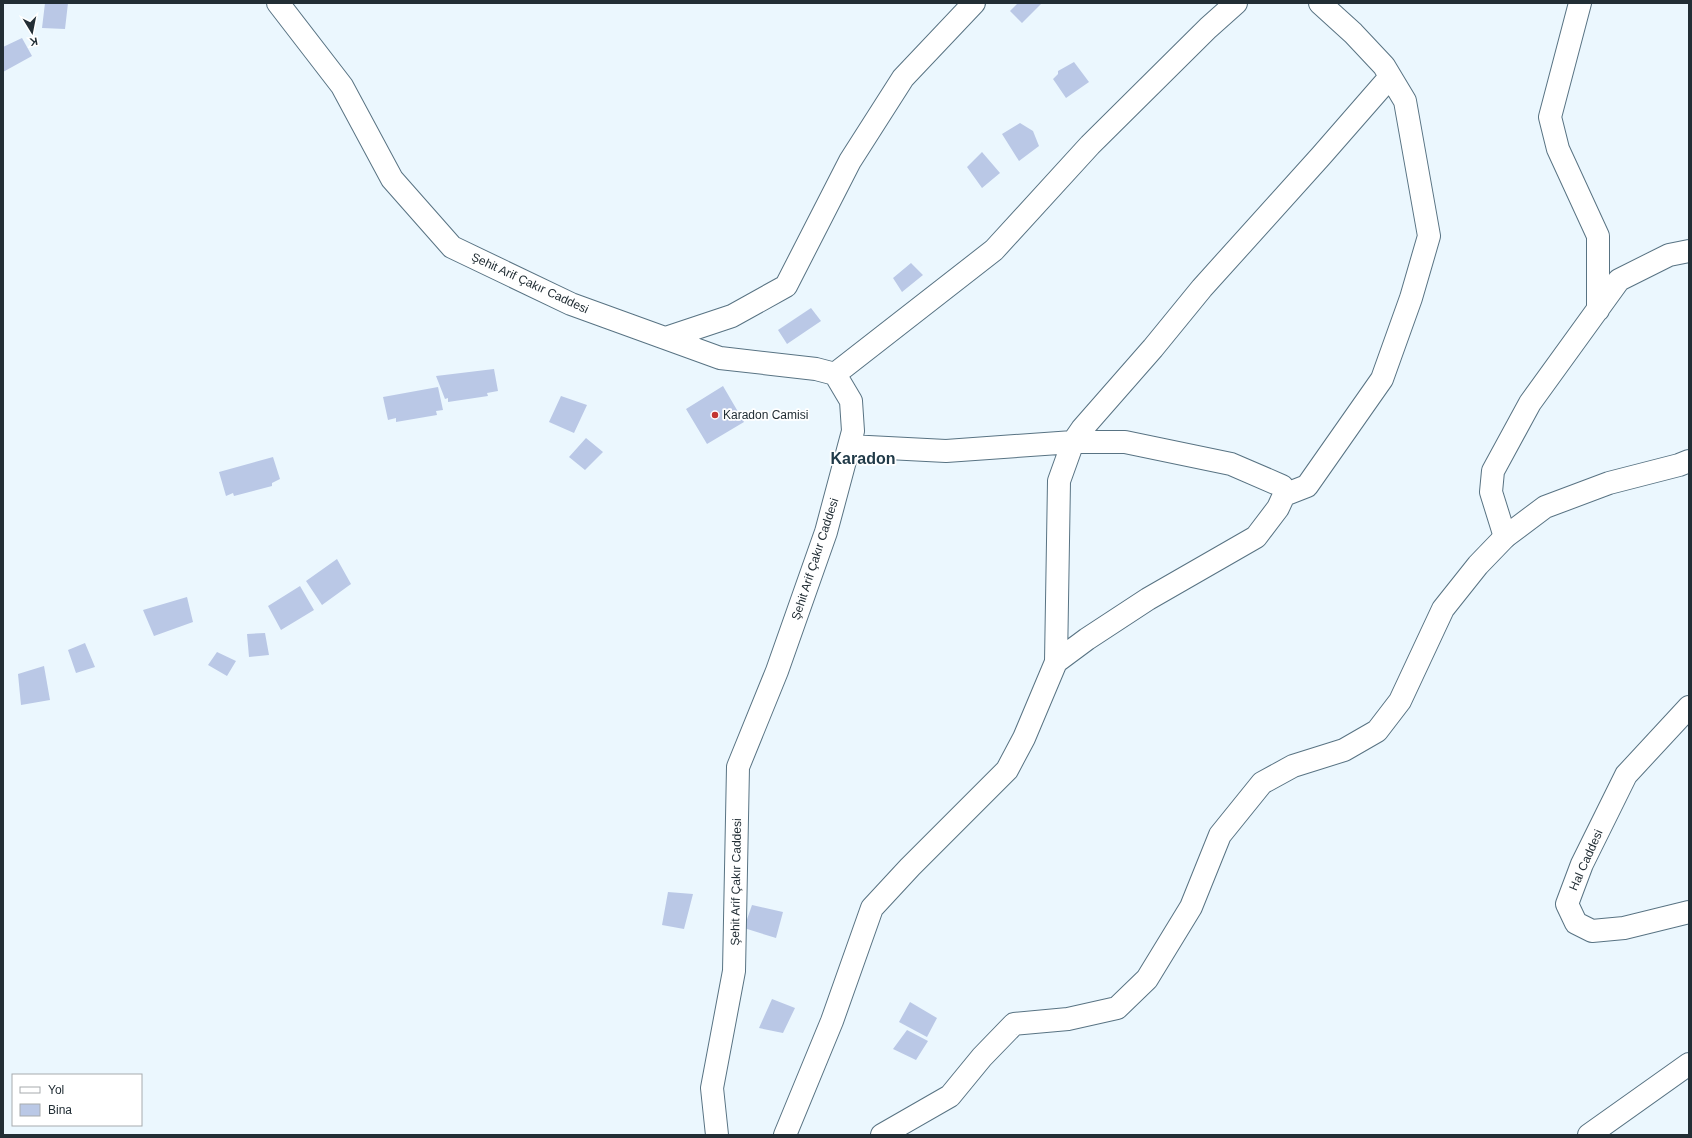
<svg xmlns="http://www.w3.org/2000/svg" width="1692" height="1138" viewBox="0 0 1692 1138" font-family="Helvetica,sans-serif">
	<rect width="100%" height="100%" fill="#ebf7fe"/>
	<!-- building -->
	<path fill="#bac8e6" d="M45,3H68L65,29L42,28Z
		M1018,3H1042L1022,23L1010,11Z
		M22,38L32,56L3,72V47Z
		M1074,62L1089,82L1066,98L1053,79L1058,74V71Z
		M1020,123L1033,131L1039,146L1019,161L1002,134Z
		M982,152L1000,173L982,188L967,167Z
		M911,263L923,275L902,292L893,278Z
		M811,308L821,321L787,344L778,330Z
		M494,369L498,391L487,393L488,396L448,402V398L445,399L436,376Z
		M723,386L744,422L707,444L686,409Z
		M438,387L443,410L436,411L437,415L396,422V418L388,420L383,397Z
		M561,396L587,405L574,433L549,422Z
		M586,438L603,452L585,470L569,457Z
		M273,457L280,479L272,483V486L234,496L233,493L226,496L219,472Z
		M337,559L351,584L322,605L306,581Z
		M300,586L314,610L281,630L268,606Z
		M187,597L193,622L154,636L143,610Z
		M265,633L269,655L249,657L247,634Z
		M85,643L95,667L76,673L68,650Z
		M217,652L236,661L227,676L208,665Z
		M44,666L50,700L21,705L18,674Z
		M668,892L693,894L684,929L662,925Z
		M752,905L783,912L776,938L744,928Z
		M772,999L795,1008L783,1033L759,1028Z
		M910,1002L937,1018L927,1037L899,1022Z
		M907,1030L928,1041L916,1060L893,1049Z"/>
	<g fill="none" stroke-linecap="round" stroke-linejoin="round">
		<defs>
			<path id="minor" d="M278,3L342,86L392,179L452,247L571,304L720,358L816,369L835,374L851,401L853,431L826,532L777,671L738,767L734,971L712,1088L717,1135
				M1580,3L1550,117L1558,149L1598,236V310
				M666,338L732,316L786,286L850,161L903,78L974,3
				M835,374L994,250L1090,145L1208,28L1236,3
				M1284,495L1307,486L1382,379L1411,298L1429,236L1405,101L1384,66L1353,33L1320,3
				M1505,537L1491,492L1493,471L1530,403L1619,280L1669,255L1689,251
				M1056,662L1059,481L1073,442L1082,429L1153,348L1202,288L1321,156L1390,77
				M1689,707L1626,775L1582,864L1567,904L1576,923L1592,931L1624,928L1689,912
				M785,1135L832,1021L872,908L910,867L1007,770L1024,738L1056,662L1087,639L1148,599L1256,537L1278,508L1284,495L1282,486L1231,464L1125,442H1073L946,451L849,446
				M1589,1135L1689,1064"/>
			<path id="major" d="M882,1135L950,1096L982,1057L1014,1024L1068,1019L1117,1008L1147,979L1191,907L1220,835L1262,783L1293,766L1344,750L1377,731L1400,701L1443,609L1478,565L1505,537L1545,507L1609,483L1679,465L1689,461"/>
		</defs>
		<!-- minor casing -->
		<use href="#minor" stroke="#587383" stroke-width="24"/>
		<!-- major casing -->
		<use href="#major" stroke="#587383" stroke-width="24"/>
		<!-- minor -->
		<use href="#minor" stroke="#fff" stroke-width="22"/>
		<!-- major -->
		<use href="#major" stroke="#fff" stroke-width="22"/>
	</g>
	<!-- markers -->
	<circle fill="#c33531" stroke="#fff" stroke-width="1.5" cx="715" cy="415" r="4"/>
	<g text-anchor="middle" stroke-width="3.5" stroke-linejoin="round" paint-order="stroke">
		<!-- street labels -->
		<g font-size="12" fill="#222e35" stroke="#fff">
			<text transform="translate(530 283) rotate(25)" y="4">Şehit Arif Çakır Caddesi</text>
			<text transform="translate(815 559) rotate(-72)" y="4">Şehit Arif Çakır Caddesi</text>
			<text transform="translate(1586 860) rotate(-66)" y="4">Hal Caddesi</text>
			<text transform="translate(736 882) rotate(-89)" y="4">Şehit Arif Çakır Caddesi</text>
		</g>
		<!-- poi labels -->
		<g font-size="12" fill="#222e35" stroke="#fff" text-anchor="start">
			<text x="723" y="419">Karadon Camisi</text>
		</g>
		<!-- district labels -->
		<g font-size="16" font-weight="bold" fill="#203a48" stroke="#fff">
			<text x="863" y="464">Karadon</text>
		</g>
	</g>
	<!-- border -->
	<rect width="1692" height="1138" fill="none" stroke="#222e35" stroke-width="8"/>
	<!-- legend -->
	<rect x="12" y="1074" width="130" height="52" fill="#ffffff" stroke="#a7abae"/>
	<rect x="20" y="1087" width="20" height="6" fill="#ffffff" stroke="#a7abae"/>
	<text x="48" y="1094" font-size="12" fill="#222e35">Yol</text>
	<rect x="20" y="1104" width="20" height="12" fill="#bac8e6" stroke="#a7abae"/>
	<text x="48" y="1114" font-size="12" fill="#222e35">Bina</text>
	<!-- north arrow -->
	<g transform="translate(32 32) rotate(170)" stroke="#ffffff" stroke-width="3" paint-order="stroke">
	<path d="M0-3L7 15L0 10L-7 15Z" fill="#222e35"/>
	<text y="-6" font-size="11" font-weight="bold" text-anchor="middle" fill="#222e35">K</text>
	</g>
</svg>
